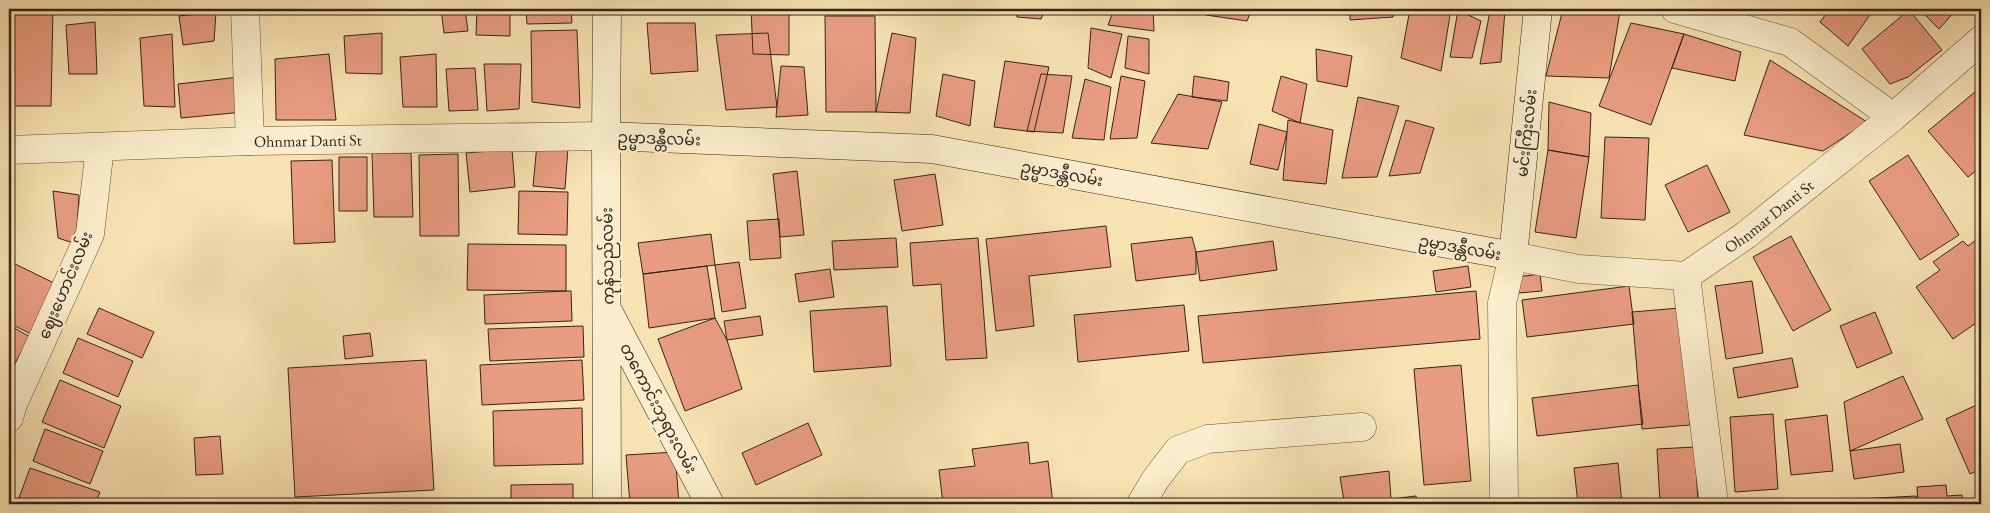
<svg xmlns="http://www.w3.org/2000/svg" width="1990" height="513" viewBox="0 0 1990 513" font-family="'EB Garamond','Noto Sans Myanmar',serif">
	<rect width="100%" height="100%" fill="#f7e2b1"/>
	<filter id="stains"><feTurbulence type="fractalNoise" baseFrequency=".004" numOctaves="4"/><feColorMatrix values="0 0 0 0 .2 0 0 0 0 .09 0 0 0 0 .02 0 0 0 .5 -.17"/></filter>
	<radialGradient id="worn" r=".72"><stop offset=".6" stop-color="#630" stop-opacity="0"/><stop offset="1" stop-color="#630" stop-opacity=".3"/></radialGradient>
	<!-- building -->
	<path fill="#e99c80" stroke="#34251d" d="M9,9H53L51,106H9Z
		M441,9H465L468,31L444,33Z
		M477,9H510V36L476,35Z
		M526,9H571L572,23L527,24Z
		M751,9H768L789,14V55L753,54Z
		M1014,9H1045L1041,19L1017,17Z
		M1114,9H1153L1154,31L1108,25Z
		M1208,9H1252L1247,21L1206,15Z
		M1350,9H1394L1393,17L1350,20Z
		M1410,9H1451L1441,71L1401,58Z
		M1458,9H1490V11L1458,10Z
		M1563,9H1608L1620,11L1609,78L1546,76Z
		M1816,9H1830L1829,13Z
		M1830,9H1874L1848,46L1820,22Z
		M1919,9H1957L1939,29Z
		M1458,10L1481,21L1472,58L1450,57Z
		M1505,10L1501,62L1480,64L1490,11Z
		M1909,10L1942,50L1908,77L1890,84L1862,49Z
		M216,12L214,41L183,45L179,16Z
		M825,16H875L876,112H826Z
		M95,22L97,74H69L66,25Z
		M647,23H695L698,71L651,74Z
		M1631,23L1684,34L1651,125L1599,106Z
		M1091,28L1122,34L1111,78L1088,68Z
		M577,30L580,108L532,102L531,31Z
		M382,33V74L346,73L344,36Z
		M768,33L777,107L726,110L716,35Z
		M892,33L916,38L910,113L876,112Z
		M172,34L175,107L144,106L140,38Z
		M1684,34L1741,52L1735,81L1672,68Z
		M1128,36L1149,39V74L1125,68Z
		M1316,49L1352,56L1347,87L1317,81Z
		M329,54L336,120H276L275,59Z
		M436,54L437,107H403L400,57Z
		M1770,60L1867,122L1823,151L1744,135Z
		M1005,61L1049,67L1034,132L994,127Z
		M484,64H521L519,109L487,111Z
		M781,66L804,67L808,115L776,117Z
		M475,68L478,110L449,111L446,69Z
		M943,74L975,81L970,126L936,116Z
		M1041,74L1072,76L1063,133L1027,131Z
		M1121,76L1145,81L1137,138L1110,139Z
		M1194,76L1229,82L1227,101L1192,97Z
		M1281,76L1307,84L1300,123L1272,111Z
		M239,77L243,112L181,118L178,84Z
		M1085,79L1111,87L1104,140L1072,138Z
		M1981,87V167L1968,177L1928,131Z
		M1178,94L1222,102L1208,149L1151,143Z
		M1358,97L1399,106L1377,177L1342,178Z
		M1549,102L1591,113L1589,157L1548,150Z
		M1288,120L1333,130L1326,184L1283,180Z
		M1406,120L1434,128L1420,173L1389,176Z
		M1259,124L1287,132L1278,170L1250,164Z
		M1605,137L1649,138L1645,220L1601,218Z
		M537,144L568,147L565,189L533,186Z
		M512,149L515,187L470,192L466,153Z
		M1548,150L1589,157L1576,238L1535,232Z
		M372,153H411L413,217H374Z
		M458,154L459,236H420L419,155Z
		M1908,155L1959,235L1920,260L1869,181Z
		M339,157H367V211H339Z
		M332,160L335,242L294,244L291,161Z
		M1707,165L1730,212L1688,232L1665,185Z
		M797,171L804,235L780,237L773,174Z
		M935,174L943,225L902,231L894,180Z
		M53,191L79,195L76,244L58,238Z
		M519,191L568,192L567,235L518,234Z
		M779,219L781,258L750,260L747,221Z
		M1106,226L1111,267L1029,276L1034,326L996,331L986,239Z
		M711,234L715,265L643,274L638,243Z
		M1791,236L1831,310L1793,331L1753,257Z
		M1981,236V330L1976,323L1953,339L1916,287L1940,270L1933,262L1963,241L1968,246Z
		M1192,237L1196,252V274L1136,281L1131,244Z
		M896,238L898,267L834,270L832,241Z
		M978,238L987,358L946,360L941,284L913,286L910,243Z
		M1273,241L1277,270L1200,281L1196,252Z
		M468,244L566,245V291L467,290Z
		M9,261L58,285L33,335L9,323Z
		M739,262L746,308L722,312L715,265Z
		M707,266L715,318L649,328L643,274Z
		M1468,266L1471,287L1436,292L1433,271Z
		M830,269L834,297L799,302L795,274Z
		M1540,274L1542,291L1519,293L1517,277Z
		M1752,281L1763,353L1726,359L1715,286Z
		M1629,286L1634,324L1527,337L1522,300Z
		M566,291H571L572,321L485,324L484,295Z
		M1476,291L1480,339L1203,363L1198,316Z
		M1184,305L1189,351L1078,362L1074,315Z
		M887,306L891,366L814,372L810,311Z
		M99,308L154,332L142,358L87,334Z
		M1680,308L1690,425L1642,429L1632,312Z
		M1875,312L1892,353L1857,368L1840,326Z
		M760,316L763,335L727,340L724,321Z
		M715,318L727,340L742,389L685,411L658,339Z
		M9,325L30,337L12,368L9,366Z
		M583,326L584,357L490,361L488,329Z
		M370,333L373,356L345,359L343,336Z
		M78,338L133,361L118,397L63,373Z
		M1792,358L1798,387L1738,398L1733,368Z
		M426,360L434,490L295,497L288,368Z
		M582,360L584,400L482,405L480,365Z
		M1461,365L1471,481L1424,485L1414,369Z
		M1903,376L1923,419L1850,451L1844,402Z
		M60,380L121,406L104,448L42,422Z
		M1638,385L1643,424L1537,436L1532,398Z
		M1981,403V469L1970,474L1946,419Z
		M582,408L583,464L494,466L493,411Z
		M1773,414L1778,489L1735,492L1730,417Z
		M1827,415L1833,471L1791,475L1785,420Z
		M808,423L822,455L756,485L742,453Z
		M45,429L103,451L90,484L33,461Z
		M220,436L223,474L196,475L194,438Z
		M1028,442L1030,464L1048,461L1053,504H943L939,470L975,466L972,449Z
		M1900,444L1904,472L1854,479L1850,451Z
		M1695,447L1698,504H1660L1657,449Z
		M675,452L679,504H630L626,455Z
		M1618,463L1622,504H1578L1574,468Z
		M30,468L100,492L95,504H38L19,498Z
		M1389,471L1391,499L1416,496L1417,504H1301L1344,501L1340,477Z
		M573,484V504H511V485Z
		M1946,485L1947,496L1962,495L1963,504H1918L1917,487Z
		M1916,496L1917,504H1818V501Z"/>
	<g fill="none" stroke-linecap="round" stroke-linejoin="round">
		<defs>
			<g id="street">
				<path d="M245,9L250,141"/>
				<path d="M1675,9L1790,42L1893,117"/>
				<path id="s1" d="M9,150L250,141L606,136"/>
				<path d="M1686,276L1714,504"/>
				<path d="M9,418L13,404L90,234L100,147"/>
				<path d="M1141,504L1155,480L1178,450L1208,439L1362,427"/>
				<path id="s2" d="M1504,504L1502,303L1513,256L1579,269L1686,276L1746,235L1893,117L1981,40"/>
			</g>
			<path id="secondary" d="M606,136L932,149L1513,256L1538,9
				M609,313L710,504
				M607,504L606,136L607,9"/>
		</defs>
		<!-- street casing -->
		<use href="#street" stroke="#655442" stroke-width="29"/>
		<!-- secondary casing -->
		<use href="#secondary" stroke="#34251d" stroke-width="29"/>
		<!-- street -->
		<use href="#street" stroke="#faeccc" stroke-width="28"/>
		<!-- secondary -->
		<use href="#secondary" stroke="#faeccc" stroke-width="28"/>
	</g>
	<g text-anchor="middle" stroke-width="5" stroke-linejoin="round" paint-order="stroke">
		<!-- street labels -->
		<g font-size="16" fill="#34251d" stroke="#faeccc">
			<text transform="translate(1526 133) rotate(-84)" y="6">မင်းကြီးလမ်း</text>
			<text transform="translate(659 138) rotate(2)" y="6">ဥမ္မာဒန္တီလမ်း</text>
			<text dy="6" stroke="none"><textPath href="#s1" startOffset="299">Ohnmar Danti St</textPath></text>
			<text transform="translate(1062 173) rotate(10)" y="6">ဥမ္မာဒန္တီလမ်း</text>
			<text dy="6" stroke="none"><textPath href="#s2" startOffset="526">Ohnmar Danti St</textPath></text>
			<text transform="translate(1460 247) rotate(10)" y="6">ဥမ္မာဒန္တီလမ်း</text>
			<text transform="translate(607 256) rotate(-91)" y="6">ကုန်သည်လမ်း</text>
			<text transform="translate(65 285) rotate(-67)" y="6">ဈေးဟောင်းလမ်း</text>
			<text transform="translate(659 408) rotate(62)" y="6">တကောင်းဘုရားလမ်း</text>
		</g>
	</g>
	<!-- margin -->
	<rect width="1990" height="513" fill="none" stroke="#f7e2b1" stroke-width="30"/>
	<rect x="10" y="10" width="1970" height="493" fill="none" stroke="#34251d" stroke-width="2.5"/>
	<rect x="15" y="15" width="1960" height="483" fill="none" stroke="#34251d"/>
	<rect width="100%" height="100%" filter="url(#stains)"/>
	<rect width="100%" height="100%" fill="url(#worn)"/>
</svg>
